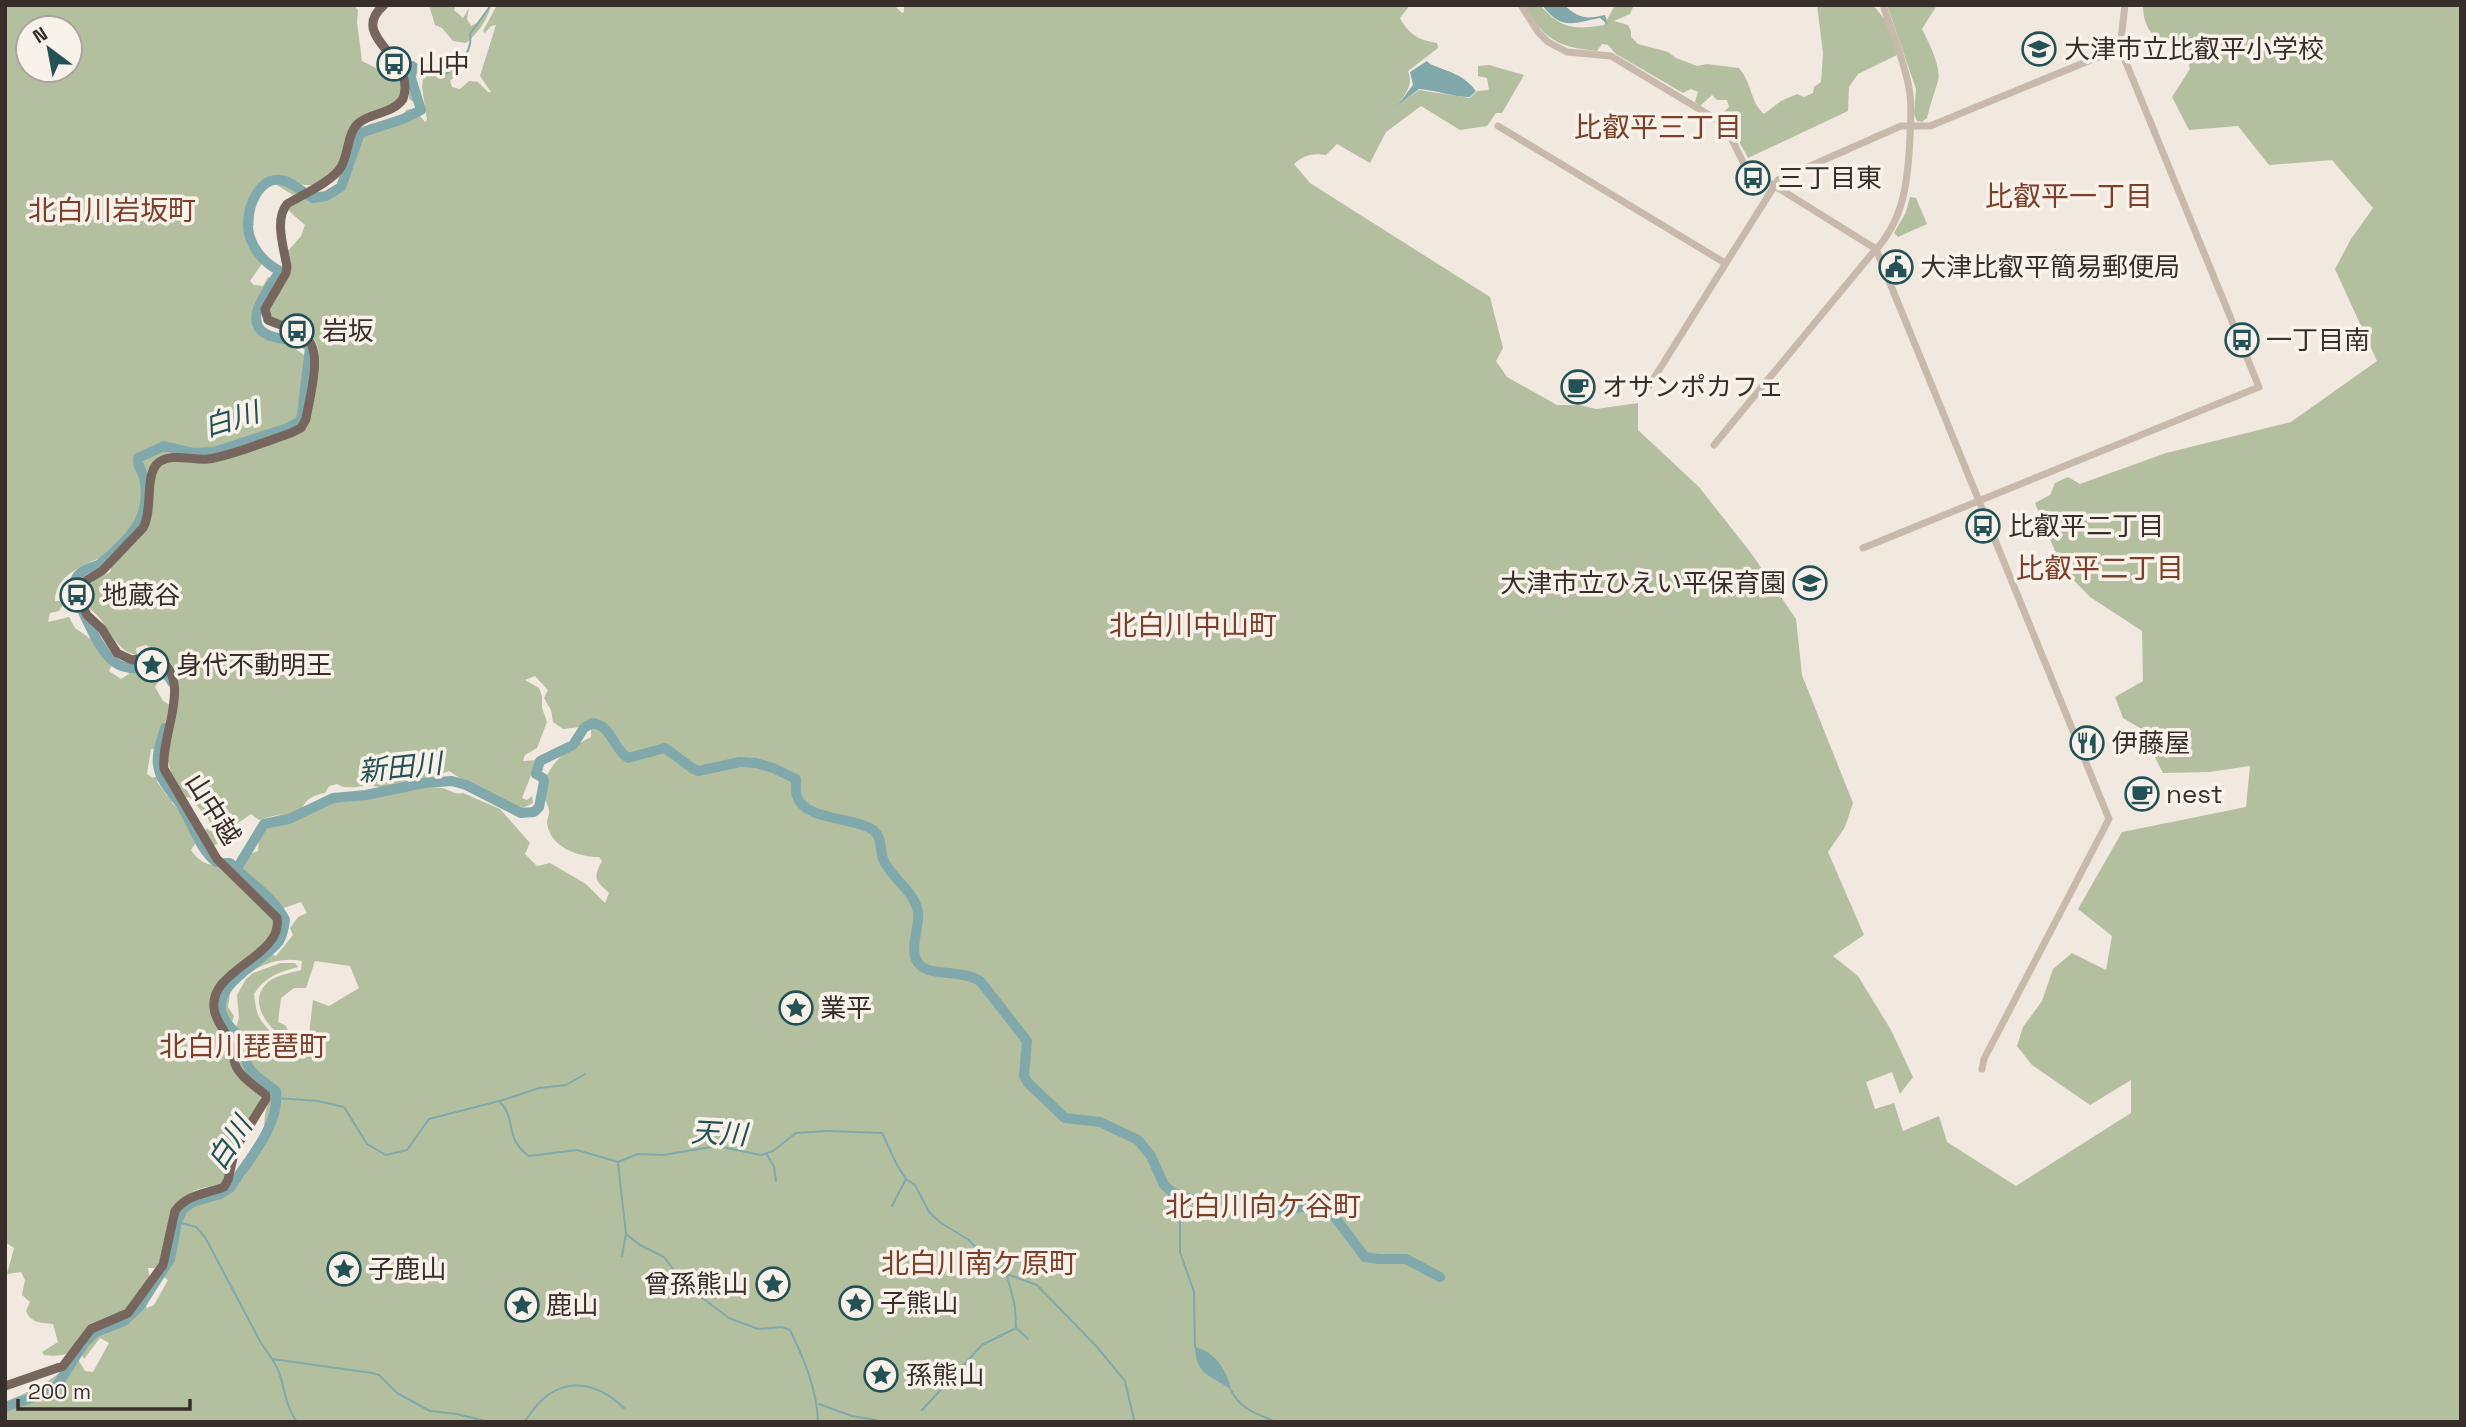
<svg xmlns="http://www.w3.org/2000/svg" width="2466" height="1427" viewBox="0 0 2466 1427" font-family="'Space Grotesk','Noto Sans JP',sans-serif">
	<rect width="100%" height="100%" fill="#f1e8df"/>
	<!-- green -->
	<path fill="#b4bfa0" fill-rule="evenodd" d="M5,5H354L358,10L357,22L362,61C374,66 384,76 399,71C404,83 403,95 396,106C385,112 362,116 355,122C342,133 351,162 324,180C312,187 305,187 293,180L291,183L301,191L293,195L275,184C255,189 252,207 254,225L249,227L255,248L263,262L250,281L254,285L263,286L268,277L277,281C271,288 263,296 260,303C252,320 262,342 282,335L285,337V342L310,359C309,378 312,408 298,423C285,438 238,447 218,453L216,457L218,459L298,433C314,419 327,355 314,339C302,325 275,328 269,311L288,271L287,252L301,236L305,225L288,210L289,205L307,196L341,193L345,187L338,182L340,178L349,176L348,160L362,131L369,124L403,119L406,110L417,108L419,115L425,122L427,120L422,87L424,70L416,74C412,85 415,92 420,102L418,105L409,99L408,68L413,64L426,67L425,61H430L433,66L446,73L461,63L459,57L466,54L468,62L450,81L452,87L460,89L469,81L478,82L488,92H491L480,76L496,25L491,26L485,33L483,31L497,5H894L902,13L904,12V5H1410L1400,18C1409,35 1419,40 1437,43L1438,48L1408,71C1414,86 1405,93 1398,105L1419,90L1470,98L1477,91L1489,90L1487,78L1478,76V66L1489,65L1524,75L1502,113H1496L1487,126L1460,130L1421,106L1386,132L1370,163L1337,144L1326,155C1313,153 1304,155 1294,164L1310,183L1490,297L1503,348L1496,361L1507,377L1557,405H1580L1596,409L1638,403V430L1699,487L1751,553L1796,619L1802,675L1853,803L1845,827L1828,852L1864,935L1833,956L1858,976L1891,1030L1913,1077L1900,1094L1892,1072L1866,1082L1875,1109L1894,1103L1903,1131L1939,1116L1947,1142L2016,1186L2131,1113V1080L2090,1105L2032,1065L2017,1046L2023,1027L2042,1001L2053,969L2072,953L2106,970L2112,936L2078,909L2122,832L2246,807L2250,766L2209,772L2163,773L2140,728L2123,718L2115,697L2143,681L2142,631L2090,597L2062,568L2035,503L2050,495L2055,483L2068,477L2080,484L2166,453L2291,422L2377,361L2335,269L2351,239L2373,208L2332,160L2269,165L2238,126L2189,130L2172,97L2190,69L2186,53C2161,42 2143,36 2143,5H2461V1422H5V1402C31,1391 59,1379 76,1356L85,1371L93,1372L109,1343L100,1338L84,1359L80,1350L91,1333L130,1315L144,1297L147,1308L154,1305L168,1280L164,1277L162,1270L177,1214L187,1202L220,1192L244,1177L263,1142L265,1114L270,1094L247,1075L238,1061L233,1037L239,1018L237,995L246,979L253,973L280,963H295L298,967C279,972 265,977 254,994C255,1001 256,1011 259,1017C266,1031 285,1042 296,1054L307,1051L313,1000L329,1006L359,988L350,966L315,961L306,988H294L281,998L278,1022L285,1025L291,1035L283,1037C268,1027 249,1004 265,985C272,976 290,973 301,970L302,961C276,955 248,970 231,988L228,1007L234,1016L230,1027C210,985 242,974 270,953L276,956L293,935L290,928L298,917L307,913L301,902L284,908L272,903L238,870L243,857L258,851L260,823L281,814L259,820L251,814L234,826L228,838L213,846L205,830L211,826L208,818L189,797L184,798L172,777L167,756C173,730 190,677 165,656C160,652 152,649 146,645L136,648L137,655C113,652 108,619 88,608L84,598L85,589L95,580L110,572L116,551L102,568L88,573L87,571C97,569 103,565 107,555C86,564 55,574 55,601H65L68,603L65,606L63,604L59,611L50,613L48,622L69,617L75,628L95,642L103,640L110,650L113,663L109,671L121,679L129,674L126,666L129,663L153,659L160,660L161,678L155,687L163,701L170,705L158,750L151,749L147,774L153,778L163,773L164,780L159,779L157,782L167,796L175,792L178,798L172,800V803L184,816L189,817L204,844H195L191,850C199,862 207,865 221,866L272,914L275,923L268,940L224,980L215,994L214,1013L229,1042L237,1075L261,1095L260,1107L233,1149L225,1181C215,1187 204,1186 194,1191C166,1205 168,1242 159,1268H148L150,1280C141,1293 133,1311 118,1318C110,1321 100,1322 92,1327C69,1340 82,1360 44,1355L42,1352L58,1342L53,1324C40,1322 32,1324 26,1311L30,1302L22,1295L25,1280L21,1272L7,1274L14,1248L5,1242ZM28,28H70V70H28ZM535,676L548,690L544,698L551,710L553,722L563,729L580,727L591,730V737C564,751 552,760 541,789C543,796 548,804 549,810C550,814 547,818 547,822C549,847 578,857 599,857L602,861C592,879 596,881 609,893L605,903L586,884L550,863L537,866L525,854L530,843L500,809L463,793C454,795 451,790 442,788C424,785 405,792 387,792C370,793 336,790 321,800C320,801 316,808 315,809L301,810C306,799 313,795 325,793L329,786L337,784C350,793 369,780 383,789L432,778L449,771L505,808H523L533,803L532,796L527,800L522,798L537,760L523,761L525,755L537,748L547,722L542,708V696L539,688L525,680Z
		M429,5H456L454,10L463,18L469,8L467,19L471,26L479,22L491,6C486,22 478,33 466,43L453,41L442,28L435,25Z
		M1522,5H1540C1561,29 1574,30 1604,25L1615,5H1634L1630,14L1614,21L1628,25L1631,31V37L1638,44L1668,52L1676,58L1697,66L1707,64L1739,68C1753,85 1750,102 1764,114L1781,101L1797,94L1804,97L1813,93L1814,87L1821,82L1823,53L1817,5H1873L1887,22L1897,55L1858,74L1849,87L1848,111L1748,158L1728,121L1721,114L1729,107L1727,100H1717L1712,95L1700,106L1695,102L1698,92L1691,89L1683,93L1616,54L1608,45L1602,44L1597,51C1555,47 1546,39 1522,5Z
		M1887,5H1937L1922,29C1928,41 1942,68 1938,81C1934,94 1930,105 1927,118L1922,122L1917,121L1914,114L1916,89Z
		M1910,197L1916,198L1927,224L1898,237L1894,233L1906,212Z"/>
	<!-- water -->
	<path fill="#81a9ab" d="M1542,5H1564C1579,18 1585,20 1605,15L1608,25L1600,18C1572,23 1562,31 1542,5Z
		M1427,61L1430,64C1449,72 1463,74 1476,91L1470,97C1453,97 1436,90 1419,89L1397,106L1413,85L1410,72Z
		M1195,1347C1215,1352 1227,1370 1231,1390C1211,1374 1196,1377 1195,1347Z"/>
	<g fill="none" stroke-linecap="round" stroke-linejoin="round">
		<!-- stream -->
		<path stroke="#81a9ab" stroke-width="2" d="M412,66C426,60 431,67 444,74C459,69 473,50 470,34L491,5
			M277,1098L318,1101L344,1107L367,1144L386,1155L407,1150L429,1119L499,1101C518,1119 503,1138 529,1156L577,1150L618,1162L638,1154L663,1155L717,1146L761,1155L773,1151L796,1133L827,1131L882,1133L897,1165L906,1179L915,1185L929,1212L941,1223L969,1240L998,1271L1037,1285L1097,1347L1125,1381L1134,1420
			M500,1101L539,1088L566,1085L585,1074
			M766,1153L774,1167L776,1181
			M618,1163L626,1234L622,1256
			M1172,1192L1180,1214V1252L1194,1292L1195,1347
			M892,1206L906,1179
			M177,1222L196,1227L205,1237L261,1343L272,1359L372,1373L379,1375L397,1393L430,1411L457,1414L489,1422
			M626,1234L640,1245L664,1257L685,1285L729,1318L758,1329L782,1327L790,1330C804,1359 817,1389 818,1422
			M1016,1328L1028,1339
			M272,1359C285,1376 282,1402 297,1422
			M1231,1390C1240,1409 1257,1414 1276,1422
			M819,1404L852,1416L876,1420
			M922,1410L982,1345L1016,1328L1015,1307L1007,1275
			M524,1422C529,1416 533,1410 538,1404C565,1375 598,1383 624,1408"/>
		<!-- river -->
		<path stroke="#81a9ab" stroke-width="10" d="M172,682C161,660 138,674 119,665C102,657 91,628 83,612C76,599 67,579 85,570C90,567 95,567 100,564C114,553 137,532 142,515C146,506 147,488 144,478C142,470 137,466 138,458L164,446L194,453L214,452L288,428L300,421L302,415L310,347C297,336 289,342 274,337C236,327 269,289 280,271C266,264 257,255 251,240C242,221 254,177 280,180C292,181 303,193 313,198L326,196L341,187L360,133L403,119L421,110L411,78L412,66
			M165,728C162,740 156,753 158,765C161,784 173,792 182,807C193,825 199,848 216,862
			M236,870L264,824L289,819L333,798L366,795L424,783L452,781L466,785L521,813L534,812L539,807L544,782L543,778L536,774L540,761L573,745L584,728L592,723C613,726 612,748 628,758L665,748L692,768L698,771L740,762L756,763L773,768L796,779C796,784 795,791 797,796C804,821 856,817 873,830C882,837 880,849 883,859C891,879 915,890 918,913C920,928 907,952 920,965C932,977 964,969 981,982L1027,1041L1024,1076L1028,1083L1065,1118L1100,1122L1138,1140L1151,1156L1164,1185L1172,1192L1187,1198L1204,1201L1218,1202L1241,1197L1248,1198L1276,1210L1305,1207L1321,1209L1334,1216L1365,1257L1379,1259H1406L1440,1277
			M5,1407L54,1390L85,1342L96,1332L124,1321L140,1306L170,1259L177,1222L183,1209L193,1202L220,1194L230,1188C248,1160 280,1126 276,1091C268,1084 253,1076 248,1066C244,1058 246,1048 241,1040C235,1030 226,1026 222,1014C212,983 264,962 279,941C283,935 284,927 285,920C273,896 248,882 230,863H225"/>
		<!-- minor -->
		<path stroke="#c8b9ac" stroke-width="7" d="M1521,5L1538,32L1548,42L1567,52L1611,56L1724,124L1746,168L1876,249L2109,819L1984,1059L1982,1069
			M1498,126L1725,263
			M1649,386L1778,180L1901,126H1930L2120,48
			M1714,445L1870,256C1904,223 1908,182 1910,137C1911,121 1912,103 1909,88C1904,60 1892,32 1883,5
			M1863,548L2259,387L2120,48L2125,5"/>
		<!-- major -->
		<path stroke="#77665d" stroke-width="9" d="M5,1386L63,1366L91,1329L128,1313L163,1265L175,1211C187,1194 205,1194 224,1187L228,1180L235,1149L266,1099V1095C255,1086 240,1077 235,1064C233,1057 233,1049 230,1043C227,1033 218,1024 215,1013C203,970 284,958 277,918L217,859L164,769C160,734 195,681 156,656L132,660L117,653L102,629L87,615L81,603L80,590L87,580L102,571L143,528C153,510 145,480 156,465C168,451 193,461 208,459C231,456 267,441 291,433L301,428L306,419C309,398 325,349 304,336C293,329 280,325 268,320L265,309L286,273L287,267C284,248 274,220 287,204C302,195 333,181 341,167C349,154 347,131 360,122C374,112 392,114 403,99C418,56 346,38 384,5"/>
	</g>
	<!-- icons -->
	<defs>
		<symbol id="school-ring" viewBox="-11 -11 22 22"><circle r="9.5" fill="#f9f2eb" stroke="#235155" stroke-width="1.5"/><path d="M0-5L7-2L0 1L-7-2ZM-4 1L0 2.5L4 1V4Q0 6-4 4Z" fill="#235155"/></symbol>
		<symbol id="bus-ring" viewBox="-11 -11 22 22"><circle r="9.5" fill="#f9f2eb" stroke="#235155" stroke-width="1.5"/><path d="M-5-6H5V4H4V6H2V4H-2V6H-4V4H-5ZM-3.5-4V0h7V-4ZM-3.5 1.2v1.5H-2V1.2ZM2 1.2v1.5H3.5V1.2Z" fill="#235155"/></symbol>
		<symbol id="civic-ring" viewBox="-11 -11 22 22"><circle r="9.5" fill="#f9f2eb" stroke="#235155" stroke-width="1.5"/><path d="M-.6-6.5H3V-4.5H.6V-3L4-1V1h2V6H-6V1h2V-1L-.6-3ZM-1.2 2.5V6h2.4V2.5Z" fill="#235155"/></symbol>
		<symbol id="cafe-ring" viewBox="-11 -11 22 22"><circle r="9.5" fill="#f9f2eb" stroke="#235155" stroke-width="1.5"/><path d="M-5.5-4.5H6V0H3Q3 3.5 0 3.5H-2.5Q-5.5 3.5-5.5 0ZM3-3.2v2h1.7v-2ZM-6 4.5H4V6H-6Z" fill="#235155"/></symbol>
		<symbol id="sight-ring" viewBox="-11 -11 22 22"><circle r="9.5" fill="#f9f2eb" stroke="#235155" stroke-width="1.5"/><path d="M0-6L1.8-2.2L6-1.7L2.9 1.2L3.7 5.4L0 3.3L-3.7 5.4L-2.9 1.2L-6-1.7L-1.8-2.2Z" fill="#235155"/></symbol>
		<symbol id="restaurant-ring" viewBox="-11 -11 22 22"><circle r="9.5" fill="#f9f2eb" stroke="#235155" stroke-width="1.5"/><path d="M-5-6h1v4h1v-4h1v4h1v-4h1v5L-1.5 .5V6h-2V.5L-5-1ZM5-6V6H3V1.5H1.5Q1.5-4 5-6Z" fill="#235155"/></symbol>
	</defs>
	<g fill-rule="evenodd">
		<use href="#school-ring" x="2020" y="30" width="38" height="38"/>
		<use href="#bus-ring" x="375" y="45" width="38" height="38"/>
		<use href="#bus-ring" x="1734" y="159" width="38" height="38"/>
		<use href="#civic-ring" x="1877" y="248" width="38" height="38"/>
		<use href="#bus-ring" x="278" y="312" width="38" height="38"/>
		<use href="#bus-ring" x="2223" y="321" width="38" height="38"/>
		<use href="#cafe-ring" x="1559" y="368" width="38" height="38"/>
		<use href="#bus-ring" x="1964" y="507" width="38" height="38"/>
		<use href="#school-ring" x="1791" y="564" width="38" height="38"/>
		<use href="#bus-ring" x="58" y="576" width="38" height="38"/>
		<use href="#sight-ring" x="133" y="646" width="38" height="38"/>
		<use href="#restaurant-ring" x="2068" y="724" width="38" height="38"/>
		<use href="#cafe-ring" x="2123" y="775" width="38" height="38"/>
		<use href="#sight-ring" x="777" y="989" width="38" height="38"/>
		<use href="#sight-ring" x="325" y="1250" width="38" height="38"/>
		<use href="#sight-ring" x="754" y="1265" width="38" height="38"/>
		<use href="#sight-ring" x="837" y="1284" width="38" height="38"/>
		<use href="#sight-ring" x="503" y="1286" width="38" height="38"/>
		<use href="#sight-ring" x="862" y="1356" width="38" height="38"/>
	</g>
	<g text-anchor="middle" stroke-width="7" stroke-linejoin="round" paint-order="stroke">
		<!-- poi labels -->
		<g font-size="26" fill="#372e2a" stroke="#f9f2eb" text-anchor="start">
			<text x="2064" y="58">大津市立比叡平小学校</text>
			<text x="418" y="73">山中</text>
			<text x="1778" y="187">三丁目東</text>
			<text x="1920" y="276">大津比叡平簡易郵便局</text>
			<text x="322" y="340">岩坂</text>
			<text x="2266" y="349">一丁目南</text>
			<text x="1602" y="396">オサンポカフェ</text>
			<text x="2008" y="535">比叡平二丁目</text>
			<text x="1786" y="592" text-anchor="end">大津市立ひえい平保育園</text>
			<text x="102" y="604">地蔵谷</text>
			<text x="176" y="674">身代不動明王</text>
			<text x="2112" y="752">伊藤屋</text>
			<text x="2166" y="803">nest</text>
			<text x="820" y="1017">業平</text>
			<text x="368" y="1278">子鹿山</text>
			<text x="748" y="1293" text-anchor="end">曾孫熊山</text>
			<text x="880" y="1312">子熊山</text>
			<text x="546" y="1314">鹿山</text>
			<text x="906" y="1384">孫熊山</text>
		</g>
		<!-- street labels -->
		<g font-size="26" fill="#372e2a" stroke="#f9f2eb">
			<text transform="translate(213 809) rotate(58)" y="9">山中越</text>
		</g>
		<!-- neighbourhood labels -->
		<g font-size="28" fill="#7e3f2a" stroke="#f9f2eb">
			<text x="1658" y="137">比叡平三丁目</text>
			<text x="2069" y="206">比叡平一丁目</text>
			<text x="112" y="220">北白川岩坂町</text>
			<text x="2100" y="578">比叡平二丁目</text>
			<text x="1193" y="635">北白川中山町</text>
			<text x="243" y="1056">北白川琵琶町</text>
			<text x="1263" y="1216">北白川向ケ谷町</text>
			<text x="979" y="1273">北白川南ケ原町</text>
		</g>
		<!-- water labels -->
		<g font-size="28" font-style="italic" fill="#235155" stroke="#f9f2eb">
			<text transform="translate(231 419) rotate(-17)" y="10">白川</text>
			<text transform="translate(400 767) rotate(-6)" y="10">新田川</text>
			<text transform="translate(719 1133) rotate(3)" y="10">天川</text>
			<text transform="translate(229 1143) rotate(-57)" y="10">白川</text>
		</g>
	</g>
	<!-- border -->
	<rect width="2466" height="1427" fill="none" stroke="#372e2a" stroke-width="14"/>
	<!-- north arrow -->
	<g transform="translate(49 49) rotate(328)"><circle r="33" fill="#f9f2eb" stroke="#aba49e" stroke-width="2"/>
	<path d="M0-5L12 26L0 18L-12 26Z" fill="#235155"/>
	<text y="-10" font-size="19" font-weight="bold" text-anchor="middle" fill="#372e2a">N</text>
	</g>
	<!-- scale -->
	<path d="M18 1399v10h172v-10" fill="none" stroke="#372e2a" stroke-width="3.5"/>
	<text x="28" y="1399" font-size="21" fill="#372e2a" stroke="#f9f2eb" stroke-width="5" paint-order="stroke">200 m</text>
</svg>
